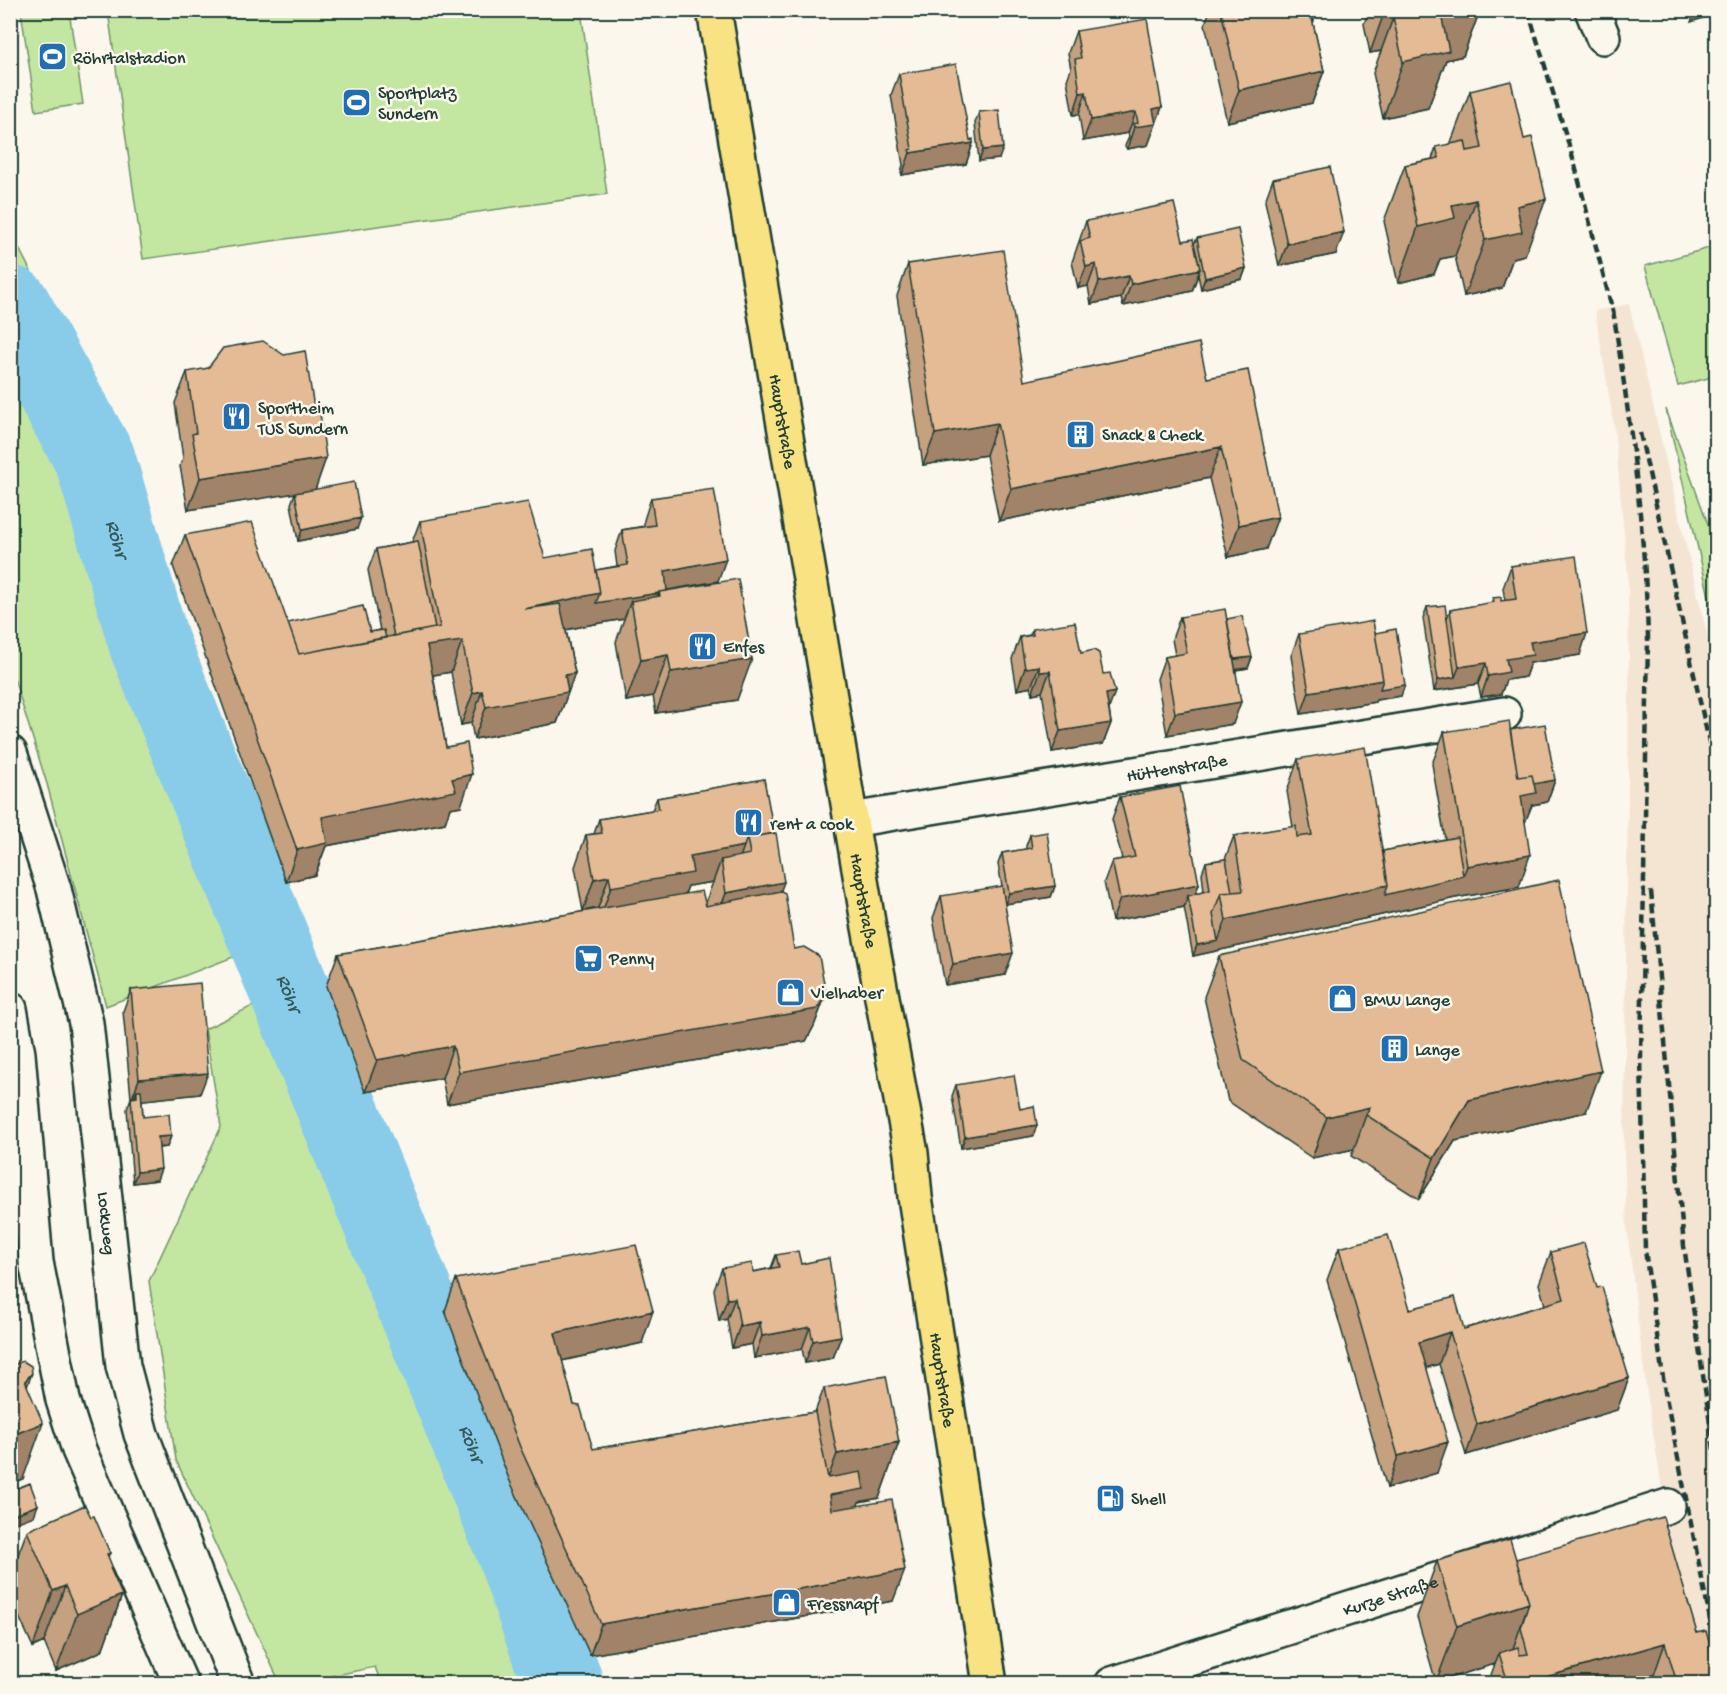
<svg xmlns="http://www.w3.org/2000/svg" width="1727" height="1694" viewBox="0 0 1727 1694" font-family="'Gochi Hand',sans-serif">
	<rect width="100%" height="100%" fill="#fbf7ec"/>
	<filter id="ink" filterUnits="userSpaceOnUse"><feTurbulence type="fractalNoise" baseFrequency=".0167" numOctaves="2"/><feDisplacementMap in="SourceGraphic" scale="12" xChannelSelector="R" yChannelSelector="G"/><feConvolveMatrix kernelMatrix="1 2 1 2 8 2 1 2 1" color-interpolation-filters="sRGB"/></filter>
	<g filter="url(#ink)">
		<!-- built -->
		<path fill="#f4e5d2" d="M1629,304L1716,672V1683H1703L1669,1534L1645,1380L1627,1227L1624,1151L1629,685L1628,577L1614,425L1595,311Z"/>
		<!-- green -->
		<path fill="#c3e6a0" stroke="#71926a" stroke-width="1.5" d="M21,11H69L83,104L36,111Z
			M108,11H581L607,194L143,259Z
			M10,231L141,485L280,939L106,1006L47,784L11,669Z
			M1716,246V376L1678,386L1645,266Z
			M1666,409L1716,546V627Z
			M265,1000L400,1296L469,1476L570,1683H381L375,1667L297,1683H280L176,1460L149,1281L221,1127L205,1029Z"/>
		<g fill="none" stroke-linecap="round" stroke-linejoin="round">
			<!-- river -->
			<path stroke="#89ccea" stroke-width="81" id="s1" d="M10,306L95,459L150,646L517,1552L563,1684"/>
			<defs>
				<g id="minor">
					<path d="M1592,10L1603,37"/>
					<path id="s2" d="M10,753L54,889L86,1023L123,1366L141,1434L238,1684"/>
					<path id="s3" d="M851,820L1504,714"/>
					<path d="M10,1009L18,1054L36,1262L63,1400L79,1450L181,1684"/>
					<path id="s4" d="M1112,1684L1668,1506"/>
				</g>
				<g id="major">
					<path id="s5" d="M714,10L868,922L911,1153L915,1197L990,1684"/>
				</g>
			</defs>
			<!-- minor casing -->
			<use href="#minor" stroke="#1f3d34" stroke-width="38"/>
			<!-- major casing -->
			<use href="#major" stroke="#1f3d34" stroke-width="38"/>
			<!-- minor -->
			<use href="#minor" stroke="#fbf7ec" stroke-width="33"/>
			<!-- major -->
			<use href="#major" stroke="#f8e281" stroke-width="33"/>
			<!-- rail -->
			<path stroke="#1f3d34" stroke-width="4.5" stroke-dasharray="9 4.5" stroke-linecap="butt" d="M1528,10L1574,162L1614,316
				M1613,310C1630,420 1645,528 1648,638L1641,1056L1645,1250L1665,1392L1716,1650
				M1640,433L1716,773
				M1651,891L1684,1246L1716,1464"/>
		</g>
		<!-- wall -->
		<path fill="#c5a180" stroke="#1f3d34" stroke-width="1.5" fill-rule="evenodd" d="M1210,10H1318L1313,23L1324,71L1312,103L1227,122L1205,24Z
			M1369,10H1480L1463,56L1446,60L1428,108L1383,118L1373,73L1381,51L1370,53L1364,24Z
			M1076,31L1162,107L1148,145L1127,149L1125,146L1129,137L1128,133L1083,141L1079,114L1073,115L1067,80L1071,69L1068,53Z
			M899,74L973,143L966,164L902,175L901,172L903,165L891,95Z
			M1470,91L1525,255L1513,258L1502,288L1464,296L1455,256L1440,259L1434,274L1398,283L1384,221L1405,165L1432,159L1436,147L1450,145Z
			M979,112L999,159L979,161L975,123Z
			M1273,179L1336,254L1279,266L1265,201Z
			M1086,221L1194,244L1197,238L1246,268L1242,279L1201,289L1198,275L1192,291L1123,306L1121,298L1091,304L1088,286L1078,288L1072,262Z
			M908,264L1024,381L1207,378L1266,549L1228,557L1209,478L999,521L986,455L923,465L897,296Z
			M187,372L315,414L326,458L315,489L357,529L298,541L291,504L295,493L311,490L188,510L180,466L183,458L175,403Z
			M651,498L718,581L667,590L737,700L656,713L653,696L626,701L616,642L624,619L589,625L566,630L575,673L557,723L474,739L471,723L461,725L451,672L433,675L446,747L461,806L450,808L445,823L326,846L315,875L286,882L173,566L185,535L288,623L370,632L380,630L368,570L376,549L412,542L420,521L545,558L596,570L617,566L615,551L622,530L644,526V520Z
			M1511,566L1580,655L1530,663L1525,677L1506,680L1501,694L1481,697L1478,684L1434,691L1423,618L1427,607L1447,618L1450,610L1491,603L1493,598L1501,601H1505L1503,588Z
			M1180,617L1227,619L1252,657L1248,668L1236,670L1233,724L1167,735L1157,679L1165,657L1175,655L1172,639Z
			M1032,629L1081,653L1109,709L1111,723L1103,744L1052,752L1042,692L1032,694L1031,687L1017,690L1012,659L1020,637L1030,635Z
			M1375,633L1401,696L1376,700L1375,702L1301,714L1291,656L1299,634Z
			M1510,730L1555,780L1547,802L1532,805L1525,822L1519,887L1455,898L1377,916L1193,956L1184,907L1112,921L1104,882L1112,861L1122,859L1112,819L1120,797L1199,884L1195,894L1204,892L1202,873L1206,862L1225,859L1234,836L1293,827L1287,791L1298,759L1383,851L1445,839L1432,764L1444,732Z
			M764,779L781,891L794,949L826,994L814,1026L806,1041L447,1104L442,1078L365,1092L326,986L338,954L598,909V908L583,911L575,867L586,835L594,834L599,819L652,810L657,798ZM713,882L706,901V906L685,894L688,886Z
			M1030,835L1055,886L1051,897L1005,904V975L945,985L933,918L941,896L1004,897L998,864L1002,853L1026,849V846Z
			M1219,956L1586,1112L1455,1141L1419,1199L1351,1156L1354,1149L1312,1158L1228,1101L1204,997Z
			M131,990L200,1094L142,1100L143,1117L171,1136L167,1147L159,1148L157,1180L133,1183L127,1109L131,1098L123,1011Z
			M956,1085L1020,1109L1033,1136L961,1148L952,1096Z
			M1339,1248L1410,1309L1464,1329L1545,1305L1539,1284L1551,1252L1597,1288L1629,1378L1617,1410L1466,1455L1439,1364L1427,1368L1437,1473L1387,1488L1327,1280Z
			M776,1255L801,1264L841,1336L833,1358L805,1363L802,1349L754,1358L752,1344L732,1348L727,1319L719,1321L714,1289L722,1268L753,1272L771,1268Z
			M456,1279L642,1343L562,1361L574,1405L593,1449L815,1412L824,1388L899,1442L879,1498L859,1502L857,1506L893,1601L590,1655L509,1479L445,1311Z
			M91,1517L110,1553L108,1557L111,1570L122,1595L102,1651L56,1671L44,1642L33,1647L10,1597V1576L27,1531Z
			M1516,1559L1697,1633L1716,1683H1656L1654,1675L1624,1683H1488L1495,1664L1436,1682L1417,1617L1437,1561Z"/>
		<!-- shaded-wall -->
		<path fill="#a08368" stroke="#1f3d34" stroke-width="1.5" d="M1301,10H1318L1313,23L1295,27Z
			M1385,10H1396L1381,51L1370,53Z
			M1439,10H1480L1463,56L1446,60L1428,108L1383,118L1403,62Z
			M1697,10H1716V14L1691,22L1695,11Z
			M1324,71L1312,103L1227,122L1239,90Z
			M1086,92L1079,114L1073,115L1080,93Z
			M1162,107L1148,145L1127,149L1134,127L1153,109Z
			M1136,112L1128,133L1083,141L1091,120Z
			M973,143L966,164L902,175L910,153Z
			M1003,148L999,159L979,161L983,150Z
			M1546,199L1525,255L1513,258L1502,288L1464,296L1485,240L1517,206Z
			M1476,200L1455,256L1440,259L1434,274L1398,283L1418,227L1452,205Z
			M1344,232L1336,254L1279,266L1287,244Z
			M1096,264L1088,286L1078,288L1086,267Z
			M1246,268L1242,279L1201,289L1205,278Z
			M1200,269L1192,291L1123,306L1131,284Z
			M1129,276L1121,298L1091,304L1099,282Z
			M997,423L986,455L923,465L935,434Z
			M1221,447L1209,478L999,521L1011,489Z
			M326,458L315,490L188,510L200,478Z
			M1278,517L1266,549L1228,557L1239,525Z
			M361,518L357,529L298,541L302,530Z
			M726,559L718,581L657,592L665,571Z
			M600,593L659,594L651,615L631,601L624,619L589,625L513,641L524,609Z
			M1587,633L1580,655L1530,663L1525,677L1506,680L1501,694L1481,697L1488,676L1506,659L1530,642Z
			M462,641L451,672L416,678L396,646Z
			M668,655L653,696L626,701L641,660Z
			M1252,657L1248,668L1224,671L1228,660Z
			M752,659L737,700L656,713L671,672Z
			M1486,663L1478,684L1434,691L1438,680L1455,677L1459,667Z
			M1039,666L1031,687L1017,690L1025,668Z
			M1050,671L1042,692L1032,694L1040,672Z
			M575,673L557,723L474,739L486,707L565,675Z
			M1383,680L1405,685L1401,696L1376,700L1375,702L1301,714L1309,692Z
			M482,691L471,723L461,725L473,693Z
			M1115,692L1107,714L1106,694Z
			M1241,702L1233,724L1167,735L1175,713Z
			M1111,723L1103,744L1052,752L1060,731Z
			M472,774L461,806L450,808L445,823L326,846L315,875L286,882L297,850L322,817L452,779Z
			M1555,780L1547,802L1532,805L1524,825L1514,787Z
			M744,846L733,878L721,860L713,882L688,886L681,905L600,919L611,887L690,856Z
			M1530,855L1519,887L1455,898L1377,916L1193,956L1197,945L1218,941L1226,920L1388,885L1463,876L1467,866Z
			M609,876L598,908L583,911L594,879Z
			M784,882L769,923L711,934L726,893Z
			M1199,884L1191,906L1188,896L1184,907L1112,921L1120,899Z
			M1055,886L1051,897L1005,904L1009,893Z
			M1013,953L1005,975L945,985L953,964Z
			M826,994L814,1026L806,1041L447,1104L459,1072Z
			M453,1046L442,1078L365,1092L377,1060Z
			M1601,1071L1586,1112L1455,1141L1419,1199L1434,1158L1469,1100Z
			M208,1073L200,1094L136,1101L137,1097V1090L133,1101H131L139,1079Z
			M1370,1107L1366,1115L1354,1149L1312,1158L1327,1117Z
			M1037,1125L1033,1136L961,1148L965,1137Z
			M171,1136L167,1147L154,1148L158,1137Z
			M161,1169L157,1180L133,1183L137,1172Z
			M735,1298L727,1319L719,1321L727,1299Z
			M653,1311L642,1343L543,1365L555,1333Z
			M760,1322L752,1344L732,1348L740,1326Z
			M810,1327L802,1349L754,1358L762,1336Z
			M1450,1332L1439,1364L1408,1373L1419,1342Z
			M841,1336L833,1358L805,1363L813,1341Z
			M32,1373L12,1429L25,1381Z
			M1629,1378L1617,1410L1466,1455L1477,1424Z
			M43,1423L23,1479L10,1484V1436Z
			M899,1442L879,1498L859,1502L852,1520L816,1510L837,1454Z
			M1448,1442L1437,1473L1387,1488L1398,1456Z
			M38,1505L34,1516L10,1525V1516Z
			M112,1566L98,1605L122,1595L102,1651L56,1671L77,1614L110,1568Z
			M905,1570L893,1601L590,1655L601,1624Z
			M65,1586L44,1642L33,1647L53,1591Z
			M1529,1603L1509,1660L1499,1653L1495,1664L1436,1682L1457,1626Z
			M1665,1643L1654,1675L1624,1683H1525Z"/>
		<!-- building -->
		<path fill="#e5bb95" stroke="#1f3d34" stroke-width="1.5" d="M1221,10H1310L1324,71L1239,90Z
			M1405,10H1440L1449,51L1403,62L1393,17L1406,14Z
			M1147,19L1162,107L1153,109L1156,124L1134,127L1133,124L1138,123L1136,112L1091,120L1086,92L1080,93L1075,59L1081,58L1076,31Z
			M956,64L970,140L973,139V143L910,153L909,150L912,149L899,74Z
			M1511,81L1524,139L1532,137L1546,199L1517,206L1522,232L1485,240L1476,200L1452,205L1455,218L1418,227L1405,165L1439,158L1436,147L1465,141L1467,151L1482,148L1470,91Z
			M999,110L1003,148L983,150L979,112Z
			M1330,167L1344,232L1287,244L1273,179Z
			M1174,203L1183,241L1193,239L1200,269L1131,284L1129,276L1099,282L1096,264L1086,267L1080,241L1090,238L1086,221Z
			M1238,229L1246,268L1205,278L1197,238Z
			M1003,250L1024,381L1199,343L1207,378L1248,370L1278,517L1239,525L1221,447L1011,489L997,423L935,434L908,264Z
			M263,341L284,355L305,351L315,414L320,413L326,458L200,478L192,434L196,433L187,372L208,368L223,348Z
			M354,482L361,518L302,530L295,493Z
			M714,489L726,559L665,571L667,591L659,592V593L596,603L600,593L596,570L628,565L622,530L655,525L651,498Z
			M528,502L545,558L592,549L600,593L524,609L560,604L575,673L565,675L568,692L486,707L482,691L473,693L462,641L427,646L446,747L467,743L472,774L452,779L456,791L322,817L327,843L297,850L185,535L252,522L299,654L440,627L420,521Z
			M418,541L435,628L394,636L376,549Z
			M1576,556L1587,633L1530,642L1533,655L1506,659L1509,672L1488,676L1486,663L1459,667L1450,610L1494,602L1493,598L1501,597V601L1516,599L1511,566Z
			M738,579L752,659L671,672L668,655L641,660L631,601L660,596L659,592Z
			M1445,605L1455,677L1438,680L1427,607Z
			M363,606L370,632L384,630L386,638L299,654L288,623Z
			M1225,609L1241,702L1175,713L1165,657L1187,653L1180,617Z
			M1242,616L1252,657L1234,659L1227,619Z
			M1373,621L1383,680L1309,692L1299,634Z
			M1075,622L1081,653L1094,650L1099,653L1103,674L1110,673L1115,692L1106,694L1111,723L1060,731L1050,671L1040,672L1039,666L1025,668L1020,637L1033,635L1032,629Z
			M1396,629L1405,685L1380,689L1383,680L1375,633Z
			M1509,721L1518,777L1532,775L1536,793L1521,796L1530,855L1467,866L1444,732Z
			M1545,724L1555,780L1534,784L1532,775L1518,777L1510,730Z
			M1365,747L1388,885L1226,920L1221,893L1243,891L1234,836L1296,826L1297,837L1312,835L1298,759Z
			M764,779L774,833L747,838L744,846L690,856L693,873L611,887L609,876L594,879L586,835L602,833L599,819L659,809L657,798Z
			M1180,786L1199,884L1120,899L1112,861L1135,857L1120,797Z
			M1047,832L1055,886L1009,893L1002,853L1032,848L1030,835Z
			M776,833L784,882L726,893L721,860L750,854L747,838Z
			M1457,837L1463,876L1385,895L1388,885L1383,851Z
			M1226,859L1232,892L1221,893L1213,914L1218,941L1197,945L1188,896L1210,890L1206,862Z
			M1559,880L1601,1071L1469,1100L1434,1158L1366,1115L1370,1107L1327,1117L1243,1060L1219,956Z
			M1002,886L1013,953L953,964L941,896Z
			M702,891L706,906L781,891L785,893L794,949L804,947L819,956L826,994L817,1009L459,1072L453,1046L377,1060L338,954Z
			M200,983L208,1073L139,1079L131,990Z
			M1014,1075L1020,1109L1034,1106L1037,1125L965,1137L956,1085Z
			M137,1090H141L143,1117L169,1114L171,1136L158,1137L161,1169L137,1172L131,1098L137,1097Z
			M1388,1235L1410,1309L1455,1297L1464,1329L1564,1299L1551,1252L1584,1243L1597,1288L1602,1287L1629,1378L1477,1424L1450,1332L1419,1342L1448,1442L1398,1456L1339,1248Z
			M636,1245L653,1311L555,1333L574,1405L580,1406L593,1449L815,1412L828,1478L861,1472L864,1489L830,1495L832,1510L892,1500L905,1570L601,1624L520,1447L456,1279Z
			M798,1251L801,1264L829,1258L841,1336L813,1341L810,1327L762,1336L760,1322L740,1326L735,1298L727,1299L722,1268L752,1263L753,1272L779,1267L776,1255Z
			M23,1361L31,1366L32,1373L25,1381L43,1423L10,1436V1366Z
			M886,1376L899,1442L837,1454L824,1388Z
			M30,1483L38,1505L10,1516V1491Z
			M85,1505L91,1517L94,1516L110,1553L107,1554L112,1566L110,1568L122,1595L77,1614L65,1586L53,1591L27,1531Z
			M1663,1517L1697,1633L1706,1631L1716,1668V1683H1677L1665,1643L1525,1683H1508L1499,1653L1518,1647L1520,1655L1528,1654L1521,1628L1529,1603L1516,1559Z
			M1510,1539L1529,1603L1457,1626L1437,1561Z"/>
	</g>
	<!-- icons -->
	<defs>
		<symbol id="stadium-square" viewBox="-11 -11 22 22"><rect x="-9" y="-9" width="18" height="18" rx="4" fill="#1f6fb2" stroke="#fbf7ec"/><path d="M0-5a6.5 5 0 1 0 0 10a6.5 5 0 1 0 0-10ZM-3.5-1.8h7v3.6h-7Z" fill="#fff"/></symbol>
		<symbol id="restaurant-square" viewBox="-11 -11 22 22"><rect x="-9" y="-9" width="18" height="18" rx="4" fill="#1f6fb2" stroke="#fbf7ec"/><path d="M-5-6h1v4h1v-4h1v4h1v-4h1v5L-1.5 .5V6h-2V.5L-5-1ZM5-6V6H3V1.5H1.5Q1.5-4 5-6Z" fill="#fff"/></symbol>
		<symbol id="building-square" viewBox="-11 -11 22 22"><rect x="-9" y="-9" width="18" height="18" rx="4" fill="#1f6fb2" stroke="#fbf7ec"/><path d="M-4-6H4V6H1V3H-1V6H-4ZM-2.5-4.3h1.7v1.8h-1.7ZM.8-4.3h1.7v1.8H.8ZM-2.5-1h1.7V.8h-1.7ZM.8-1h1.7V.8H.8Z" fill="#fff"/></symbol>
		<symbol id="supermarket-square" viewBox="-11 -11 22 22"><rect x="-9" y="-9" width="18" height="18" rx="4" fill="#1f6fb2" stroke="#fbf7ec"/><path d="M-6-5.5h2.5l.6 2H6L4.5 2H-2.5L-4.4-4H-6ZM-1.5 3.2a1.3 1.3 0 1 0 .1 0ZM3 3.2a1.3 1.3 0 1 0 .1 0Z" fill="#fff"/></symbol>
		<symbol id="shop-square" viewBox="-11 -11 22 22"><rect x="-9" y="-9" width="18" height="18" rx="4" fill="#1f6fb2" stroke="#fbf7ec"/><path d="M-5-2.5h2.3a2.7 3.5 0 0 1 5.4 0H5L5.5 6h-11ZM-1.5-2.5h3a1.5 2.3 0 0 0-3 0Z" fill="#fff"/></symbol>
		<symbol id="fuel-square" viewBox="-11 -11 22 22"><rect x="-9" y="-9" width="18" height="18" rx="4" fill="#1f6fb2" stroke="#fbf7ec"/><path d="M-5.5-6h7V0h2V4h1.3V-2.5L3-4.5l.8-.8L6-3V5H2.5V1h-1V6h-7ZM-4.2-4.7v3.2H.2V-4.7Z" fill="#fff"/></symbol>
	</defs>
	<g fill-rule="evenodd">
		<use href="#stadium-square" x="36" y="40" width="33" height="33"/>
		<use href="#stadium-square" x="340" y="86" width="33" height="33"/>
		<use href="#restaurant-square" x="220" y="400" width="33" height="33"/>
		<use href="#building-square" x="1064" y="418" width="33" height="33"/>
		<use href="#restaurant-square" x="686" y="630" width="33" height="33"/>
		<use href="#restaurant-square" x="732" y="806" width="33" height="33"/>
		<use href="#supermarket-square" x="572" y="942" width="33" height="33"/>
		<use href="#shop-square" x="774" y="976" width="33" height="33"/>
		<use href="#shop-square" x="1326" y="982" width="33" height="33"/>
		<use href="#building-square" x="1378" y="1032" width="33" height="33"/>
		<use href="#fuel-square" x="1094" y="1482" width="33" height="33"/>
		<use href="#shop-square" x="770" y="1586" width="33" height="33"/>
	</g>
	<g text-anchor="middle" stroke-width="5" stroke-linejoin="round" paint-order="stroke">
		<!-- poi labels -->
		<g font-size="18" fill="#1f3d34" stroke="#fbf7ec" text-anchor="start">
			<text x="73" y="63">Röhrtalstadion</text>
			<text x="378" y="98">Sportplatz<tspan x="378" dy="21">Sundern</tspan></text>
			<text x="258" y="413">Sportheim<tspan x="258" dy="21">TUS Sundern</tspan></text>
			<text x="1102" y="440">Snack &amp; Check</text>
			<text x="723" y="652">Enfes</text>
			<text x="770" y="829">rent a cook</text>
			<text x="609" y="964">Penny</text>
			<text x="811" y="998">Vielhaber</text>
			<text x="1364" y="1005">BMW Lange</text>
			<text x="1415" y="1055">Lange</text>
			<text x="1131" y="1504">Shell</text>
			<text x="807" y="1609">Fressnapf</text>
		</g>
		<!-- street labels -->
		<g font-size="18" fill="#1f3d34" stroke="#fbf7ec">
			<text dy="6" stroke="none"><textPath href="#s5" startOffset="417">Hauptstraße</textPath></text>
			<text dy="6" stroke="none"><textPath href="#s3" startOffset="330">Hüttenstraße</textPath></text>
			<text dy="6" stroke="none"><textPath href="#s5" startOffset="903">Hauptstraße</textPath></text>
			<text dy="6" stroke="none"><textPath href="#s2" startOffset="482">Lockweg</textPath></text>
			<text dy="6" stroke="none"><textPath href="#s5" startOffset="1389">Hauptstraße</textPath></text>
			<text dy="6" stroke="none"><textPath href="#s4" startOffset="292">Kurze Straße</textPath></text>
		</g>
		<!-- water labels -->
		<g font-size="20" font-style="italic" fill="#345a58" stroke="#fbf7ec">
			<text dy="7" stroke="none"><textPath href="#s1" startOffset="258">Röhr</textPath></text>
			<text dy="7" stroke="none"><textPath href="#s1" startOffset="744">Röhr</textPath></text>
			<text dy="7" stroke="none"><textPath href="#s1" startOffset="1230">Röhr</textPath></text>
		</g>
	</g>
	<!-- margin -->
	<rect width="1727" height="1694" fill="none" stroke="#fbf7ec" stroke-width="36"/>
	<rect x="18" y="18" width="1691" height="1658" fill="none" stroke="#1f3d34" stroke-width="2" filter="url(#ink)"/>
</svg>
